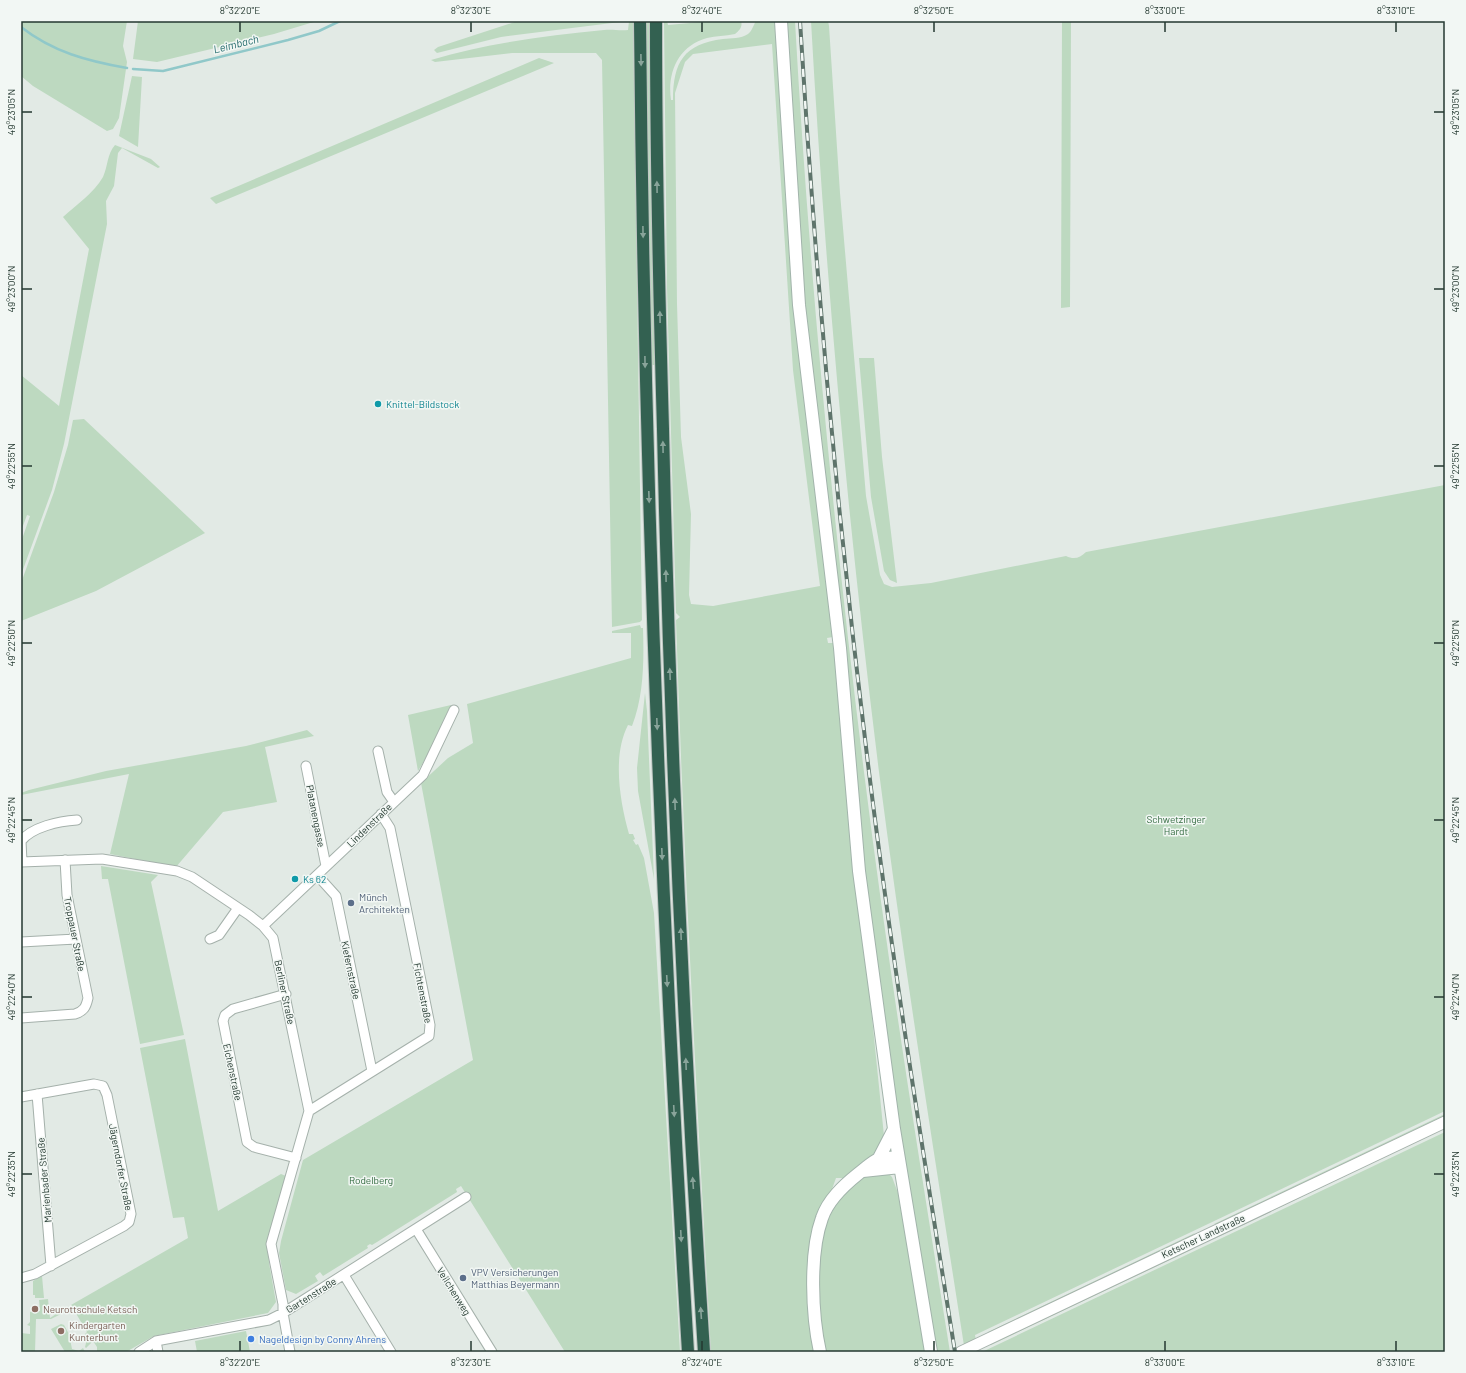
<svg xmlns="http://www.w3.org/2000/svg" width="1466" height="1373" viewBox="0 0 1466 1373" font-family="Barlow,sans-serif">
	<rect width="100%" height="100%" fill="#e2eae5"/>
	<!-- green -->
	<path fill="#bdd9c0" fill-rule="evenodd" d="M21,21H127L123,46L127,62L119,118L113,129L107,131L33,86L21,76Z
		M138,21H317L274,34L157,62L133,59Z
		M518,21H628L501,37L437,53L434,50L438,47Z
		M629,21H633L642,620L640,622L612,627L602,60L596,53H512L435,62L431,60C488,43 545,36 604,30C613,29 619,31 628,30Z
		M646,21H651L655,365H651Z
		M664,21H667L668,25L712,21H741C743,27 739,31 735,34C725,36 716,36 707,38C678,46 667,73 671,100H673C673,62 684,44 723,39C731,38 741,39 748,34C752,31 753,26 756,21H776L833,637L827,638L828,643H834L884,1136L876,1152L869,1159L848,1175L843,1178H836L831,1192L817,1215L811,1239L815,1352H711C697,1108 684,864 676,620L680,617L676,613L667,288ZM772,44L793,370L820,586L713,606L691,604L689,595L691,514L681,437L677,304L675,93L685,62L693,54Z
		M785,21H795C809,272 833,523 864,772C888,966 919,1159 950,1352H936L875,970L808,356Z
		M811,21H828L829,26L840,193L866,496L880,575L884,584L892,587L931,583L1066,556C1074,560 1080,558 1086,552L1445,485V1111L975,1335L978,1352H965C935,1159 904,966 879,772C848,523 825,272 811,21Z
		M1062,21H1071L1070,307L1061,308Z
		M539,58L554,63L216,204L210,198Z
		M132,76L142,77L138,147L119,136Z
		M115,145L151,159L160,167L158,168L122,148L118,153L114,186L106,201L107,224L64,444L52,490L21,575V542L30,516L27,515L21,531V375L59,406L89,249L63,217C76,205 94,193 103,177C108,166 107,154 115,145Z
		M859,358H874L882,457L897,583L890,580L884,571L871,497Z
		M84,419L205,533L96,591L21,621V583L54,492L68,445L73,420Z
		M640,625L641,628H643C644,660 644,695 632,726L628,725C612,756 620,802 629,834H633L635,839L633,840L636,845L638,844L644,858L654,913L680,1352H565L461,1186L456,1189L457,1192L377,1242L372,1245L370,1244L367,1246L368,1248L323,1276L320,1272L315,1276L318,1281L296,1294L286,1290L279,1253L281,1241L303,1160L473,1060L421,783L448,758L473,743L467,704L631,658V633H612V631Z
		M645,693L647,711L654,879L638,791L637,768Z
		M451,705L427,756L418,771L408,715Z
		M307,730L314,736L265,747L277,802L223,812L176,867L110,854L129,774L21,795V793L29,790L106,771L246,746Z
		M101,866L158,875L151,882L184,1035L140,1044L108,879H102Z
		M185,1039L218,1211L281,1174L286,1176L268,1245L269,1263L276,1302L268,1313L154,1336L126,1352H97V1347L93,1341L86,1348L85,1347L87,1339L85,1334L87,1332L71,1305L188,1238L184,1217L173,1218L140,1048Z
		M1445,1114V1116L1217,1224H1214Z
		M1445,1126V1128L1214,1239L1216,1236Z
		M1445,1132V1352H982Z
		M889,1174L892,1177L898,1193L926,1352H825C817,1300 806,1225 850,1188C856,1183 861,1178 868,1175C874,1173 882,1174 889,1174Z
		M1195,1233L1191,1237L988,1334V1332Z
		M1191,1248L1193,1249L991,1345L990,1344Z
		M42,1276L44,1298H35V1295H33V1281Z
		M48,1299L50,1318L67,1307V1311L51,1319H36L35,1352H21V1333L30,1334V1326L27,1325L30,1322V1312L40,1311L39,1300Z
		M61,1324L64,1325L69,1334L72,1349L79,1351L83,1348L85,1352H65L51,1329Z
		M246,1331L250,1352H197L195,1341Z"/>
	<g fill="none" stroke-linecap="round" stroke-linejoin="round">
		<!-- stream -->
		<path stroke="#90c8c9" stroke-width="2.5" d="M21,27C53,52 87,61 127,68
			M133,69L163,71L288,40L319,31L340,21"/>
		<defs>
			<path id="minor" d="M378,751L387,792L394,802
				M306,766L326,866
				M21,862L102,859L177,871L192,877L249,915L263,926L273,938L309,1111L271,1244L283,1304V1313L290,1352
				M22,862L21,841C32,827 59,821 77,820
				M317,875L336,896L372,1071
				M263,926L423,775L454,710
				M210,939L219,935L238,908
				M21,942L76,939
				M286,994L233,1009L225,1015L223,1021L247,1142L254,1147L296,1158
				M21,1018L75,1014C84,1011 86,1007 88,998L67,895L65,860
				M37,1094L51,1266
				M21,1097L94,1084L103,1086L107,1095L131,1214L129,1222L124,1226L35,1274L21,1278
				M309,1111L429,1036L430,1025L390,828L381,814
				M416,1229L492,1352
				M344,1275L391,1352
				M156,1341L158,1352
				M139,1352L156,1341L269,1320L283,1313L466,1197"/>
			<path id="tertiary" d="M961,1352L1445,1122"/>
			<path id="secondary" d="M781,21L799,305L840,648L859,871L894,1129L931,1352
				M879,1158L894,1129
				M863,1171L900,1167
				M820,1352C812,1316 809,1254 822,1218C828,1200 843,1186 858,1174C875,1161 875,1156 898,1158"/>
			<path id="motorway" d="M640,21C644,465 661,909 688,1352
				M656,21C656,157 659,293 663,429C670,737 684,1045 704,1352"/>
		</defs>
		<!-- minor casing -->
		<use href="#minor" stroke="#a5b1ab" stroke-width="11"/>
		<!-- tertiary casing -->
		<use href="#tertiary" stroke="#a5b1ab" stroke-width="13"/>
		<!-- secondary casing -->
		<use href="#secondary" stroke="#a2b4ab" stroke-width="14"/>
		<!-- motorway casing -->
		<use href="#motorway" stroke="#bdc4c1" stroke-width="14"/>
		<!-- minor -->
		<use href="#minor" stroke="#fff" stroke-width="9"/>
		<!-- tertiary -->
		<use href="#tertiary" stroke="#fff" stroke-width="11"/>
		<!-- secondary -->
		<use href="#secondary" stroke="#fff" stroke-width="12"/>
		<!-- motorway -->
		<use href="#motorway" stroke="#336151" stroke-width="12"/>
		<defs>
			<path id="rail" d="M800,21C815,272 838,523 869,772C893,966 924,1159 955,1352"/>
		</defs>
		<!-- rail casing -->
		<use href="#rail" stroke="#5e746b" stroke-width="4"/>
		<!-- rail -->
		<use href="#rail" stroke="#f2f7f4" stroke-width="2.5" stroke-dasharray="8" stroke-linecap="butt"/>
	</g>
	<!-- one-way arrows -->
	<defs><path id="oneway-solid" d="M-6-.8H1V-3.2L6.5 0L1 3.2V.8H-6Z"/></defs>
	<g fill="#89a49a">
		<use href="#oneway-solid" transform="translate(641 60) rotate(89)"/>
		<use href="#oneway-solid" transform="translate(657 187) rotate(-91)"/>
		<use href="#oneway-solid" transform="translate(643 232) rotate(89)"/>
		<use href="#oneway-solid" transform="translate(660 317) rotate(-91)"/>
		<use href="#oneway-solid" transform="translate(645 362) rotate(89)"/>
		<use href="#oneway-solid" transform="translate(663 447) rotate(-91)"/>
		<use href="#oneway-solid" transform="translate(649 497) rotate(88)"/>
		<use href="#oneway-solid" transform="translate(666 576) rotate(-91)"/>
		<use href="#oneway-solid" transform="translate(670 674) rotate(-92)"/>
		<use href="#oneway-solid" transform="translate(657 724) rotate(88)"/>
		<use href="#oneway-solid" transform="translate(675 804) rotate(-92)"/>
		<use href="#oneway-solid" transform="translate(662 854) rotate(88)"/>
		<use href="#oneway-solid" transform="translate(681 934) rotate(-92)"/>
		<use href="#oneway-solid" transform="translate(667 981) rotate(87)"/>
		<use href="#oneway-solid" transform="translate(686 1064) rotate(-92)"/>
		<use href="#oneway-solid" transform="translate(674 1111) rotate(87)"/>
		<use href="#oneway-solid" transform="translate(693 1183) rotate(-94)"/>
		<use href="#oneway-solid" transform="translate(681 1236) rotate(87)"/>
		<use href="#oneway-solid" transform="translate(701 1313) rotate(-94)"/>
	</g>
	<!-- ticks -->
	<path fill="none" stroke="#243930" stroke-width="1.5" d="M240,22V32M471,22V32M702,22V32M934,22V32M1165,22V32M1396,22V32M22,112H32M1434,112H1444M22,289H32M1434,289H1444M22,466H32M1434,466H1444M22,643H32M1434,643H1444M22,820H32M1434,820H1444M22,997H32M1434,997H1444M22,1174H32M1434,1174H1444M240,1341V1351M471,1341V1351M702,1341V1351M934,1341V1351M1165,1341V1351M1396,1341V1351"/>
	<!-- markers -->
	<g fill="#0f9aa8" stroke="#f2f7f4" stroke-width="1.5">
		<circle cx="378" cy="404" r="4"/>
		<circle cx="295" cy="879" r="4"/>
	</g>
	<g fill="#5c6f8a" stroke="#f2f7f4" stroke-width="1.5">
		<circle cx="351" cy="903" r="4"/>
		<circle cx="463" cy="1278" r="4"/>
	</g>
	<g fill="#8d6e63" stroke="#f2f7f4" stroke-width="1.5">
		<circle cx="35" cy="1309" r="4"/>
		<circle cx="61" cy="1331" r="4"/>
	</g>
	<circle fill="#3f7fe0" stroke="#f2f7f4" stroke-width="1.5" cx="251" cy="1339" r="4"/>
	<g text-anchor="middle" stroke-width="3" stroke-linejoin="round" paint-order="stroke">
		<!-- culture labels -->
		<g font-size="10" fill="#0d838f" stroke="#f2f7f4" text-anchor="start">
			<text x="386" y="408">Knittel-Bildstock</text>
			<text x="303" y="883">Ks 62</text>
		</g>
		<!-- street labels -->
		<g font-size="10" fill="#243930" stroke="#f2f7f4">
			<text transform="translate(316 816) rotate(79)" y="4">Platanengasse</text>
			<text transform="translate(369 825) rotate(-44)" y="4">Lindenstraße</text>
			<text transform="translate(75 934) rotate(79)" y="4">Troppauer Straße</text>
			<text transform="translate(351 970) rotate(78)" y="4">Kiefernstraße</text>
			<text transform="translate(285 992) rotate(78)" y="4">Berliner Straße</text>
			<text transform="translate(423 993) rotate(79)" y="4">Fichtenstraße</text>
			<text transform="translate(233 1072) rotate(78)" y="4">Eichenstraße</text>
			<text transform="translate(121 1167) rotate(79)" y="4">Jägerndorfer Straße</text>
			<text transform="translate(44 1180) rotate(-95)" y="4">Marienbader Straße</text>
			<text transform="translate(1203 1236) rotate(-25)" y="4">Ketscher Landstraße</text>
			<text transform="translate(454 1291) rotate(58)" y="4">Veilchenweg</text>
			<text transform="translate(311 1295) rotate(-32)" y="4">Gartenstraße</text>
		</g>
		<!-- park labels -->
		<g font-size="10" fill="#336b40" stroke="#f2f7f4">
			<text x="1176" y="823">Schwetzinger<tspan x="1176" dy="12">Hardt</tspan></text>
			<text x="371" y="1184">Rodelberg</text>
		</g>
		<!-- service labels -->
		<g font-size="10" fill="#4e5e75" stroke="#f2f7f4" text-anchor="start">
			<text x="359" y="901">Münch<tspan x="359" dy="12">Architekten</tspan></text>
			<text x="471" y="1276">VPV Versicherungen<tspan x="471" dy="12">Matthias Beyermann</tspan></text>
		</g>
		<!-- education labels -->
		<g font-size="10" fill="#785e54" stroke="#f2f7f4" text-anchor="start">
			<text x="43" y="1313">Neurottschule Ketsch</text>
			<text x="69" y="1329">Kindergarten<tspan x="69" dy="12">Kunterbunt</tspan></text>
		</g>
		<!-- shop labels -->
		<g font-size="10" fill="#366cbe" stroke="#f2f7f4" text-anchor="start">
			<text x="259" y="1343">Nageldesign by Conny Ahrens</text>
		</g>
		<!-- water labels -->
		<g font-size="11" font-style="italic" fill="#256c6d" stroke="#f2f7f4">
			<text transform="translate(236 44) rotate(-14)" y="4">Leimbach</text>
		</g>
	</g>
	<!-- border -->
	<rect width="1466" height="1373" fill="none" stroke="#f2f7f4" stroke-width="44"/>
	<rect x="22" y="22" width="1422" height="1329" fill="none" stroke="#243930" stroke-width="1.5"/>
	<g font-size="10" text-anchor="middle" fill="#243930">
		<text x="240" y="14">8°32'20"E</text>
		<text x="471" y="14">8°32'30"E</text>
		<text x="702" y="14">8°32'40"E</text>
		<text x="934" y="14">8°32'50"E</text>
		<text x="1165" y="14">8°33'00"E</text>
		<text x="1396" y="14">8°33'10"E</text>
		<text transform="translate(11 112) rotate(-90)" y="4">49°23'05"N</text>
		<text transform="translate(1455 112) rotate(-90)" y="4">49°23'05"N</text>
		<text transform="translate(11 289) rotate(-90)" y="4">49°23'00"N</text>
		<text transform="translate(1455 289) rotate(-90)" y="4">49°23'00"N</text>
		<text transform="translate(11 466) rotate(-90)" y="4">49°22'55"N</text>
		<text transform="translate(1455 466) rotate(-90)" y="4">49°22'55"N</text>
		<text transform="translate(11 643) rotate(-90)" y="4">49°22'50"N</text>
		<text transform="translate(1455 643) rotate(-90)" y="4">49°22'50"N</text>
		<text transform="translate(11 820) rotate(-90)" y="4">49°22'45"N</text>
		<text transform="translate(1455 820) rotate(-90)" y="4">49°22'45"N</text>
		<text transform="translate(11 997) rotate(-90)" y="4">49°22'40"N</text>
		<text transform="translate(1455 997) rotate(-90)" y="4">49°22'40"N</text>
		<text transform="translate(11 1174) rotate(-90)" y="4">49°22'35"N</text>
		<text transform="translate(1455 1174) rotate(-90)" y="4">49°22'35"N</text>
		<text x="240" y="1366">8°32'20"E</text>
		<text x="471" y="1366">8°32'30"E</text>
		<text x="702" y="1366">8°32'40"E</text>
		<text x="934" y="1366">8°32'50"E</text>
		<text x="1165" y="1366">8°33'00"E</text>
		<text x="1396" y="1366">8°33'10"E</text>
	</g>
</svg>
